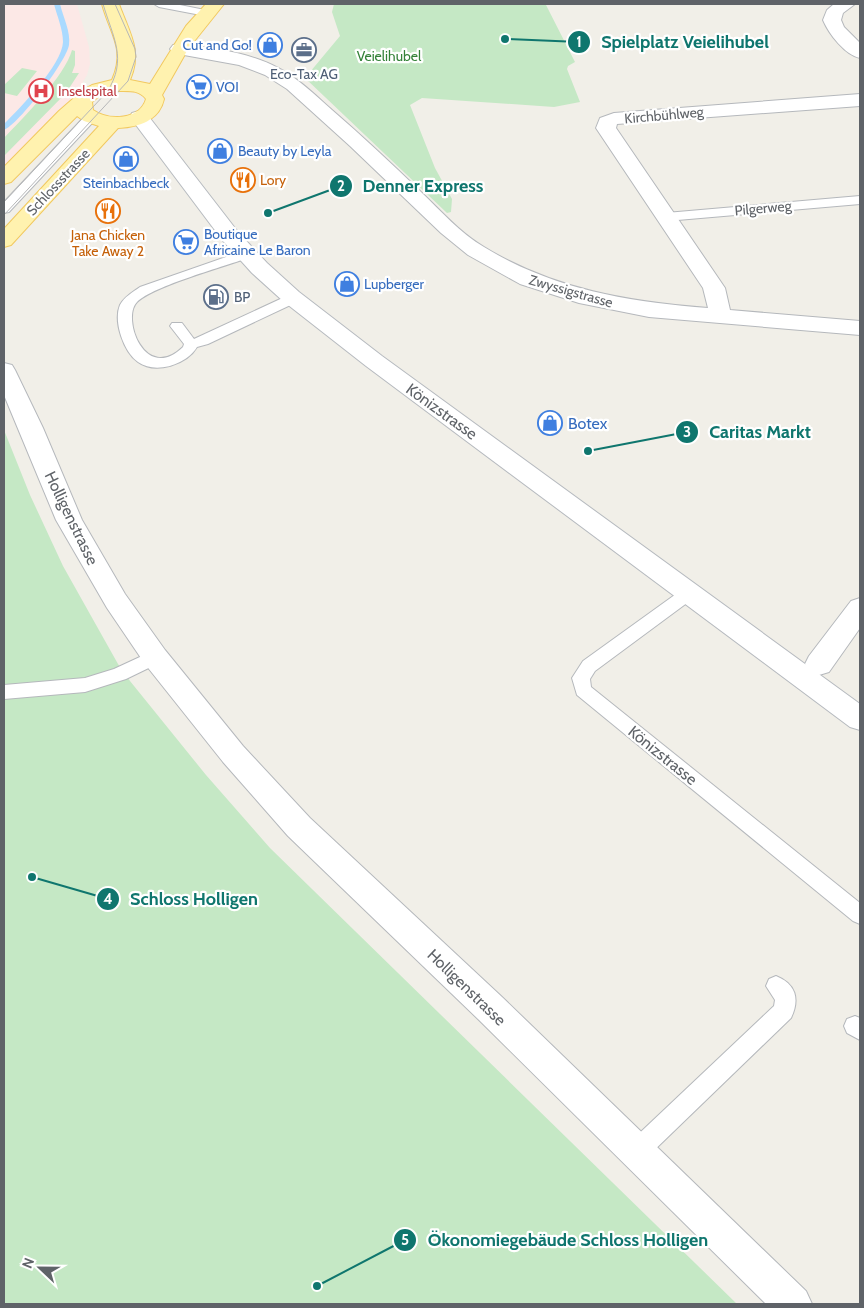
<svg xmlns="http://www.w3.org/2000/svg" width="864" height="1308" viewBox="0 0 864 1308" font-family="Cabin,sans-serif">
	<rect width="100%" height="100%" fill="#f1efe8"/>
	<!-- medical -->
	<path fill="#fce8e6" d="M4,4H77L89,47L90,64L87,75L74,97L4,169Z"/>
	<!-- green -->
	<path fill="#c5e8c5" d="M334,4H559L546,5L575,62L568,66L567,69L580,102L554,107L422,98L410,105L435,168L452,199L451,212L447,213L305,78L340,36L332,12Z
		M72,50L75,51V65L72,73H79L66,93L4,156V138C23,118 65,76 72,50Z
		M22,68L37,71L17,96L4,93V85Z
		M4,430L30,495L63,566L118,664L130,681L206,775L270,848L737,1304H4Z"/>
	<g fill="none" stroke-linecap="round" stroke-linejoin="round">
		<!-- stream -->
		<path fill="#aadaff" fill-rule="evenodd" d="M54,4H60C63,17 71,32 69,45C66,62 19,124 4,130V124C20,108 62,65 63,42C63,29 57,16 54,4Z"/>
		<defs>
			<path id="lane" d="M154,4H175L210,11L211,13L206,16L159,7Z
				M90,114L96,118L94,121L9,212L4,213V202L86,115Z
				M860,196V204L666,221L659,217L666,213Z
				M246,250L251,251L253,254L251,257C226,266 153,286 137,302C121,318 145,384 183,347L184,344L170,326L172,323H182L194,339L289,295H299L301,298L299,301L208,344L197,347C187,364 156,375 138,362C124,352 113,322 120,305C124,297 133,292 140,287Z
				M689,587L695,589L697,593L695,597L595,671L590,679L591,687L860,903V924L853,921L577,695L572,678L583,661L683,589Z
				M155,650L161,652L164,657L161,662L126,679L85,692L4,699V685L85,678L114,669Z
				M776,976C796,984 800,999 791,1018L644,1160L636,1163L628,1160L625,1152L628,1144L774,1006L775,1000L766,986L769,979Z
				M855,1016L860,1018V1040L847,1033L844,1026L847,1019Z"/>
			<path id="street" d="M834,4H855L843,13L841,20L844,27L860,43V58C845,55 829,34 823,20L827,10Z
				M179,44C211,48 249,52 278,68C298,78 315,95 332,110C362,136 392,164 421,192C441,211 460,233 484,247C552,289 629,302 708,308L703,288L596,128L600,118L614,113L860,94V106L617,124L616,128L725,288L730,310L860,321V335L649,317L579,303L520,284L468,255L441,233L350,146L287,89L265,75L239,65L173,53L170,49L173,45Z
				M4,363L12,365L15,370L43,428L82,520L125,594L165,650L243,746L310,818L502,997L806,1291L812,1304H766L478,1019L288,836L223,762L145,664L107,608L56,520L4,395Z
				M860,598V628L829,672L819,675L809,672L805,664L809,656L851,601Z"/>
			<path id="secondary" d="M139,111L146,113L238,232L267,263L299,292L382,356L860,704V730L850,727L366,366L283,301L252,273L223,241L130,117L132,113Z"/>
			<path id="primary" d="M102,4H119C129,32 143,51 130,80L150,84L186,26L206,4H224L188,49L162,95L164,99C159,121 139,127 118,128L11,245L4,247V229L99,126L84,121L77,116L11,182L4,184V167L59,111L83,90L92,85L112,80C126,49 110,34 102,4ZM119,91C130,91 139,90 146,99C140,120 109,121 93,110L92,102C100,94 108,92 119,91Z"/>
		</defs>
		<!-- lane casing -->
		<use href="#lane" stroke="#b5b8bc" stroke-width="2"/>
		<!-- street casing -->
		<use href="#street" stroke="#b5b8bc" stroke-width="2"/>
		<!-- secondary casing -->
		<use href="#secondary" stroke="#b6babf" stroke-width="2"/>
		<!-- primary casing -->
		<use href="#primary" stroke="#f2c960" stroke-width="2"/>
		<!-- lane -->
		<use href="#lane" fill="#fff" fill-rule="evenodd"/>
		<!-- street -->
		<use href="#street" fill="#fff" fill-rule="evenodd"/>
		<!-- secondary -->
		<use href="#secondary" fill="#fff" fill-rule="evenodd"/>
		<!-- primary -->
		<use href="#primary" fill="#fff2af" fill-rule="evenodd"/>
		<!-- tram -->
		<path stroke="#b6b7b8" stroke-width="1" d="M4,202L107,92C128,59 113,38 103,4
			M4,215L128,81L136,57L135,49L115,4"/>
	</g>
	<!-- icons -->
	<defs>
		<symbol id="shop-ring" viewBox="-11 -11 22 22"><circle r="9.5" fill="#fff" stroke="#3f7fe0" stroke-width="1.5"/><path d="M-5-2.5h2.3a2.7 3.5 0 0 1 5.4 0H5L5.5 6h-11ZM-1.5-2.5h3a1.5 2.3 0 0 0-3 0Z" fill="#3f7fe0"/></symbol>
		<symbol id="office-ring" viewBox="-11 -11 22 22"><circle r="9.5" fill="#fff" stroke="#5c6f8a" stroke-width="1.5"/><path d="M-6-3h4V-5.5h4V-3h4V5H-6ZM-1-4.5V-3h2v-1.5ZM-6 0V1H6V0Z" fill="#5c6f8a"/></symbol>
		<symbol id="supermarket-ring" viewBox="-11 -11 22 22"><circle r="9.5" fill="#fff" stroke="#3f7fe0" stroke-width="1.5"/><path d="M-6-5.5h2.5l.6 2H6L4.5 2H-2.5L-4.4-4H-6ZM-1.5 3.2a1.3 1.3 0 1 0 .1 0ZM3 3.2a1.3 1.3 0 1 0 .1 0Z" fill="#3f7fe0"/></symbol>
		<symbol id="hospital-ring" viewBox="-11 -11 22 22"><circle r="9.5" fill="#fff" stroke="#e0444e" stroke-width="1.5"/><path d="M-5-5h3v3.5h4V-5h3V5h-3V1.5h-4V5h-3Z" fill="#e0444e"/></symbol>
		<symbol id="restaurant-ring" viewBox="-11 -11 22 22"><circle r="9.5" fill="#fff" stroke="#e8710a" stroke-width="1.5"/><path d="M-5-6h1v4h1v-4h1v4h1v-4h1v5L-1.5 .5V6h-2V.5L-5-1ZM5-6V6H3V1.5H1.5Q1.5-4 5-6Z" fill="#e8710a"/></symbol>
		<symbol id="fuel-ring" viewBox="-11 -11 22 22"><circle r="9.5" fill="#fff" stroke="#5c6f8a" stroke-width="1.5"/><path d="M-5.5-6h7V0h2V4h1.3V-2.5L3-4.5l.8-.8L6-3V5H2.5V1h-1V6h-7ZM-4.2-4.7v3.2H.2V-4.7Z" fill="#5c6f8a"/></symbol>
	</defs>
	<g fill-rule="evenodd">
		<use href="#shop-ring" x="256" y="31" width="28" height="28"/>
		<use href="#office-ring" x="290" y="36" width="28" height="28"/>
		<use href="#supermarket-ring" x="185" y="73" width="28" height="28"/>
		<use href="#hospital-ring" x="27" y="77" width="28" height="28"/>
		<use href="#shop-ring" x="206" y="137" width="28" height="28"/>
		<use href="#shop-ring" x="112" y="145" width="28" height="28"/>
		<use href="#restaurant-ring" x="229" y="166" width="28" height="28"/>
		<use href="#restaurant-ring" x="94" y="197" width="28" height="28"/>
		<use href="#supermarket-ring" x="172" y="228" width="28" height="28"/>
		<use href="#shop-ring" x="333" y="270" width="28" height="28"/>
		<use href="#fuel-ring" x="202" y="283" width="28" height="28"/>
		<use href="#shop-ring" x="536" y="409" width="28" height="28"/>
	</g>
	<g text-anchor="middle" stroke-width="4.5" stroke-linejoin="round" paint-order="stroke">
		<!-- far-shop labels -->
		<g font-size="14" fill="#366cbe" stroke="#fff" text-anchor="start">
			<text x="252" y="50" text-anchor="end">Cut and Go!</text>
			<text x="216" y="92">VOI</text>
			<text x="238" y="156">Beauty by Leyla</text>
			<text x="126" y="188" text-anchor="middle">Steinbachbeck</text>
			<text x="204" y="239">Boutique<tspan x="204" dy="16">Africaine Le Baron</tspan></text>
			<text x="364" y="289">Lupberger</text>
		</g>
		<!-- far-park labels -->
		<g font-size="14" fill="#348238" stroke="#fff">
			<text x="389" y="61">Veielihubel</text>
		</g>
		<!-- far-service labels -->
		<g font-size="14" fill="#4e5e75" stroke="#fff">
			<text x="304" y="79">Eco-Tax AG</text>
			<text x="234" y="302" text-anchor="start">BP</text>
		</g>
		<!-- far-health labels -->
		<g font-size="14" fill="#be3a42" stroke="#fff" text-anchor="start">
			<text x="58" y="96">Inselspital</text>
		</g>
		<!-- far-street labels -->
		<g font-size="14" fill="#5f6368" stroke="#fff">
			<text transform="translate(664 115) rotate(-5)" y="5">Kirchbühlweg</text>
			<text transform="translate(58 182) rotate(-47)" y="5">Schlossstrasse</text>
			<text transform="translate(763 208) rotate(-5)" y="5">Pilgerweg</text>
			<text transform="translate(571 291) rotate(16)" y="5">Zwyssigstrasse</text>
		</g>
		<!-- far-food labels -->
		<g font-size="14" fill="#c56008" stroke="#fff" text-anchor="start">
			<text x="260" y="185">Lory</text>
			<text x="108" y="240" text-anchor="middle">Jana Chicken<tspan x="108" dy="16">Take Away 2</tspan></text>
		</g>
		<!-- street labels -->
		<g font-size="16" fill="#5f6368" stroke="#fff">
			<text transform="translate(442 411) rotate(36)" y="6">Könizstrasse</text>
			<text transform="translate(72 518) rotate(64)" y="6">Holligenstrasse</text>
			<text transform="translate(663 755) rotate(39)" y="6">Könizstrasse</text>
			<text transform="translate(467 987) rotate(44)" y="6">Holligenstrasse</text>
		</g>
		<!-- shop labels -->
		<g font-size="16" fill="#366cbe" stroke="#fff" text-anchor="start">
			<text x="568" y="429">Botex</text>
		</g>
	</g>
	<!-- callouts -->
	<path fill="none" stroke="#0f766e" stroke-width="2" d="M505 39L579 42M268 213L341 186M588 451L687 432M32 877L108 899M317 1286L405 1240"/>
	<g fill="#0f766e" stroke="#fff" stroke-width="2">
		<circle cx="505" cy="39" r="5"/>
		<circle cx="268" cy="213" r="5"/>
		<circle cx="588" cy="451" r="5"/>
		<circle cx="32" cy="877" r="5"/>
		<circle cx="317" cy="1286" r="5"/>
		<circle cx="579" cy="42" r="12"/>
		<circle cx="341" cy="186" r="12"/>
		<circle cx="687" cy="432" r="12"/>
		<circle cx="108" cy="899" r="12"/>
		<circle cx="405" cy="1240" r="12"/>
	</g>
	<g font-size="15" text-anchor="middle" font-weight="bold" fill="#fff">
		<text x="579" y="47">1</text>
		<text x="341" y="191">2</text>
		<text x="687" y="437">3</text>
		<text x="108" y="904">4</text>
		<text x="405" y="1245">5</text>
	</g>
	<g font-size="18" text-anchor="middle" font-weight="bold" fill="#0f766e" stroke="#fff" stroke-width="4.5" stroke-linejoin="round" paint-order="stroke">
		<text x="685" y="48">Spielplatz Veielihubel</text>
		<text x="423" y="192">Denner Express</text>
		<text x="760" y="438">Caritas Markt</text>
		<text x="194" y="905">Schloss Holligen</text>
		<text x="568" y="1246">Ökonomiegebäude Schloss Holligen</text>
	</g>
	<!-- border -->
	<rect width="864" height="1308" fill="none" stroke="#5f6368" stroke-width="10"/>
	<!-- north arrow -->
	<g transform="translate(40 1268) rotate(292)" stroke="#ffffff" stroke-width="4" paint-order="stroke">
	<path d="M0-4L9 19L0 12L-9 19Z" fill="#5f6368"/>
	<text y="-8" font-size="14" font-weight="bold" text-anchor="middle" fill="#5f6368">N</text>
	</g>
</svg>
